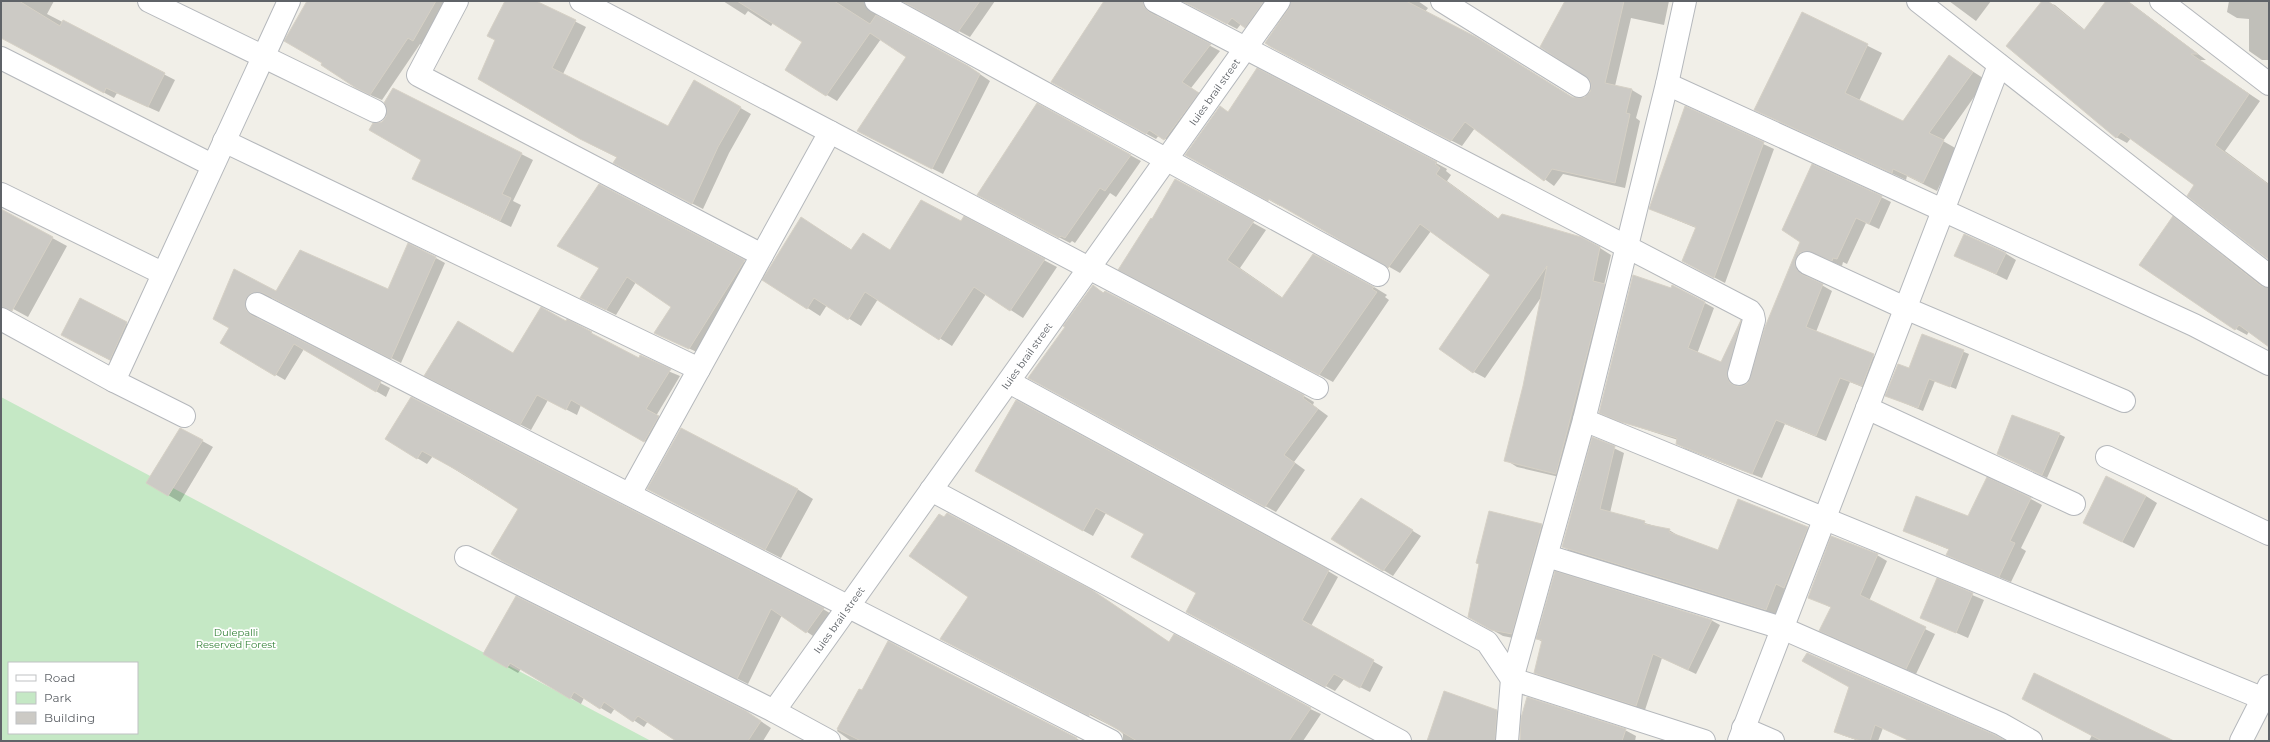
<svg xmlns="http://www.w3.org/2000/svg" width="2270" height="742" viewBox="0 0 2270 742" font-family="Montserrat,sans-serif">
	<rect width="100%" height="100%" fill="#f1efe8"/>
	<!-- green -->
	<path fill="#c5e8c5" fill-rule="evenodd" d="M1,397L651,741H1ZM9,663H137V733H9Z"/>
	<!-- shadow -->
	<path fill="#0003" d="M1,1H54L47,14L175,80L159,112L117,93L114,98L1,37Z
		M308,1H450L424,46L420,44L382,100L368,94Z
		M506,1H535L586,27L563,74L668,128L694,81L751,114L729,153L703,209L625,169L618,158L592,145L479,79L496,40Z
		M723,1H876V14L880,19L968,66L990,81L943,174L869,137L907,57L881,39L837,101L827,95L804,42L773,23L771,26L748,11L745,15Z
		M903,1H995L970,37Z
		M1105,1H1154L1152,8L1158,18L1220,51L1191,88L1208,99L1175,145L1159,135L1156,139L1062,88Z
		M1183,1H1277L1255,32L1241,24L1237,29Z
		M1292,1H1418L1428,8L1425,12L1573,98H1585L1590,93L1592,87L1566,1H1669L1664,25L1631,18L1615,86L1632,90L1642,96L1636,118L1640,121L1625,188L1563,174L1554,186L1475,128L1462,146L1282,53L1266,42Z
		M1949,1H1991L1976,21Z
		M2043,1L2055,5L2085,30L2107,1H2128L2206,60H2199L2260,101L2225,151L2269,184V259L2195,185L2131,138L2127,143L2116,137Z
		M2229,1H2269V60H2262L2249,51V19L2237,18L2227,12Z
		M1802,13L1882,53L1859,101L1903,122L1949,56L1986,80L1943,141L1957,149L1937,191L1907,176L1906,180L1755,110Z
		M394,89L533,160L513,201L521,205L511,227L413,179L422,160L382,122L387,117Z
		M1038,105L1141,161L1116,197L1110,193L1075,243L1072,241L1070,243L989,201Z
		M1686,108L1774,149L1725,283L1694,267L1696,228L1650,209Z
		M1229,113L1436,163L1447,169L1446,171L1451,175L1447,181L1499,219L1600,248L1611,255L1604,285L1616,292L1568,479L1517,467L1506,460L1524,387L1542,296L1485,378L1474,372L1440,349L1491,274L1431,231L1400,273L1281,205L1280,206L1198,161Z
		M1176,180L1266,230L1240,268L1283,298L1374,287L1387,295L1385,297L1389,300L1333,382L1133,277L1153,220Z
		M599,185L754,267L699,353L655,333L673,307L636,282L616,315L582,298L601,268Z
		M1881,197L1891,202L1879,229L1866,223L1847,264L1843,262L1842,266L1817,256L1804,271L1806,276L1832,291L1816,332L1884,361L1872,391L1850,382L1826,441L1785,424L1762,478L1686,449L1677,444L1678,440L1610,418L1600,412L1705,303L1714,308L1697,354L1721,363L1741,322L1750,327L1736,383L1738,387H1743L1752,378L1801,242Z
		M1,210L67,246L28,317L6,305L1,315Z
		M801,218L852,250L891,251L961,222L964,218L1057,267L1023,318L986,294L952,346L878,299L861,326L827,305L820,316L764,280Z
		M2173,218L2269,289V346L2249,331L2247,335L2236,329L2141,265Z
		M2005,253L2016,260L2007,280L1956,255Z
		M436,258L445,263L401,363L273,298H261L255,304L256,317L260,320L390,388L386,397L304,349L285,380L221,343L230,328L234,271L277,292L388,290Z
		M1093,287L1304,396L1314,402L1313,405L1328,416L1294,462L1305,470L1276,512L1040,384L1067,327Z
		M80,299L138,330L121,366L73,341Z
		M567,321L639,359L680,376L656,416L669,423L655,447L581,405L577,415L548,400L531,430L436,381L514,355Z
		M1922,335L1969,354L1956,389L1935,381L1923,411L1892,398L1910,370Z
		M411,398L823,609L833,615L816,638L782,615L748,684L502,560L519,509L433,456L427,464L417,458Z
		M181,429L213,447L180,502L148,483Z
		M2059,434L2065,437L2047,478L1998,454Z
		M1593,438L1624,453L1610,513L1669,530L1679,536L1719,552L1807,528L1817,533L1794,592L1785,589L1776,615L1572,552L1563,547Z
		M986,477L1328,571L1338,577L1311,626L1383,667L1370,692L1344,679L1335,691L1197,617L1198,593L1145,534L1106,513L1093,536Z
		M648,489H797L813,499L781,558Z
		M2146,496L2157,503L2134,548L2096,529Z
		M2031,499L2042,505L2021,548L2026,551L2011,582L1959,561L1948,555L1950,550L1904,531L1969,517Z
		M1371,505L1421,536L1393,576L1333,539Z
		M1542,525L1553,532L1523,640L1503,636L1480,623V565L1477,563Z
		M1877,555L1887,561L1869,601L1935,634L1916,674L1830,636L1832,608L1809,597Z
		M1937,580L1984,600L1968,638L1921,617Z
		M1103,598L1170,643L1321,714L1303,741H1123V734L1119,730L941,639Z
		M1711,620L1720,625L1696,674L1662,658L1645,710L1543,677L1535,672L1543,642L1537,639Z
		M888,642L1081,741H851L837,731L860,690L862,692Z
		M485,654L756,718L771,728L763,741H680L648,721L644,727L615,708L611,714L584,698L581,704L521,669L518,673Z
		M1850,687L2004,741H1910L1883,728L1878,741H1859L1842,735L1835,731Z
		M1497,711L1508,717L1497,741H1428Z
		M1625,730L1636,736L1635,741H1520Z
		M2092,735L2171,741H2089Z"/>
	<!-- building -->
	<path fill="#cccac5" stroke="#d6d1c6" d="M1,1H19L60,26L63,20L165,73L148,107L106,88L104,93L1,38Z
		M307,1H436L413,41L408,38L370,95L356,88L321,65L322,63L284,41Z
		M505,1H536L576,20L552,68L668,126L694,80L741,107L718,147L692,204L613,163L617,157L580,139L478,79L495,40L487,36Z
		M737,1H834L870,24L876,15L968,66L980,74L932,169L857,131L906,57L870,33L826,96L785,70L802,42Z
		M902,1H980L958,32Z
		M1104,1H1143L1144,7L1149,12L1211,44L1182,82L1199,93L1164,140L1149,130L1146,134L1051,82Z
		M1182,1H1264L1245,28L1232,18L1227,24Z
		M1291,1H1406L1476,37L1572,97L1579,98L1585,97L1590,92L1591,86L1590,80L1540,47L1565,1H1624L1605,83L1632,89L1626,113L1630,114L1615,183L1552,169L1544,181L1465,122L1451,141L1271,47L1265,43L1289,8Z
		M2042,1H2048L2084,30L2106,1H2127L2198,54H2191L2249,94L2215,145L2269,185V260L2187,196L2194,185L2121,132L2116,138L2006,46Z
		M1802,12L1868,44L1845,93L1903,121L1949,55L1973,72L1929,133L1944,140L1923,183L1893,169L1892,173L1754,110Z
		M1257,68L1437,162L1435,164L1440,168L1436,174L1498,219L1502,214L1581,237L1600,247L1593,281L1605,284L1556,474L1504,461L1523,386L1547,266L1473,373L1439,349L1490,275L1420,224L1388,268L1269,199L1268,201L1185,155L1220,106L1228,112Z
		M393,88L522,153L502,194L511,198L500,221L412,179L421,160L369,130L373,123L382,122L386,117L387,110L384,103Z
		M1037,103L1131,155L1105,191L1100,188L1065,238L1061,236L1059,238L977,195Z
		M1685,106L1764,142L1714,278L1682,261L1696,227L1649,209Z
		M1812,164L1882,196L1869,224L1856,218L1837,259L1833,258L1832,261L1805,251L1799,253L1795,264L1797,270L1801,274L1823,284L1806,327L1874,354L1862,386L1840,378L1816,436L1776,420L1752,474L1676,444L1677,438L1621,422L1599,413L1633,275L1671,288L1672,285L1705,302L1688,348L1721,362L1741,320L1727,377L1730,383L1736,386H1742L1748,383L1765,327L1800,242L1782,230Z
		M1175,179L1254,221L1227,260L1282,298L1313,254L1374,287L1372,289L1377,292L1319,375L1118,270L1151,218L1152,219Z
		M599,184L745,260L689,349L654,333L671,307L627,277L606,310L580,298L599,268L557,246Z
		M921,200L961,221L964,216L1045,259L1010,311L974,287L939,340L865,292L848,320L814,298L807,309L762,280L801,217L851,250L863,233L890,250Z
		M1,209L53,237L12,311L1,307Z
		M2173,216L2261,286L2269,288V347L2239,325L2235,330L2139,265Z
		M1964,234L2006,253L1996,274L1954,256Z
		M408,243L436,257L391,359L263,293H251L246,299V310L251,315L381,381L376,392L294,344L275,376L220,343L229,328L213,319L234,269L276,291L300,250L388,289Z
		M1093,285L1103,293L1105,291L1304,395L1303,398L1318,409L1284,455L1295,463L1265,507L1028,378L1065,327L1063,326Z
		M80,298L127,322L110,360L61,335Z
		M541,307L566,321L567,319L592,332L591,333L639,358L640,355L671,369L646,409L659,416L644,442L571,400L566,410L537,395L520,425L424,376L458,321L513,353Z
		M1922,334L1964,350L1950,387L1929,379L1918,408L1885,396L1898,364L1909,368Z
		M411,397L824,608L806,633L771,609L737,679L504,562L491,554L518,509L464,474L422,451L417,459L385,439Z
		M1016,400L1329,570L1302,620L1374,660L1360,688L1334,674L1325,687L1186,612L1196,593L1131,557L1144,534L1096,508L1083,531L975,471Z
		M2012,415L2060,433L2042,475L1997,454Z
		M180,428L203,440L168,496L146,483Z
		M681,428L798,489L765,550L647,489Z
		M1592,437L1615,446L1600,509L1645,521L1644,524L1670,529L1669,532L1718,550L1738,499L1808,527L1784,588L1776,584L1766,610L1562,547Z
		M2106,476L2146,496L2122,542L2083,523Z
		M1987,477L2031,498L2010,541L2015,543L1999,577L1946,555L1949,549L1903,531L1916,496L1968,516Z
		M1361,498L1413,530L1383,571L1331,539Z
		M1489,511L1542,524L1512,634L1491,630L1468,617L1479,564L1476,563Z
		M947,513L1092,590L1169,642L1174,634L1311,708L1289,741H1137L1090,713L1089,716L940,639L968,597L909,556L939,514L944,517Z
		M1831,536L1878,554L1860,595L1926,627L1906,669L1819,631L1831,607L1808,598Z
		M1555,571L1712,620L1688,670L1653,654L1636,706L1534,673L1542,640L1536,639Z
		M1937,578L1973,593L1956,633L1920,618Z
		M516,596L746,711L761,721L748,741H676L638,716L633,722L604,702L600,709L574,692L570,699L510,663L507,668L483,654Z
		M888,641L925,661L1077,738L1075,741H861L837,729L859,689L862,690Z
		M1807,653L1995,735L2006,741H1910L1875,725L1870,741H1861L1834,732L1849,687L1802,661Z
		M2034,673L2174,741H2102L2022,699Z
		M1444,691L1497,710L1495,741H1427Z
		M1527,697L1626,729L1622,741H1520L1521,718Z"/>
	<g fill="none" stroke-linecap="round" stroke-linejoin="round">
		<defs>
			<g id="street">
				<path d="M149,1L375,111"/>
				<path d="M457,1L418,75L762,255"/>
				<path d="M581,1L1317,388"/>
				<path d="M876,1L1378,275"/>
				<path d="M1155,1L1750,311L1753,315L1754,320L1739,374"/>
				<path d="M1442,1L1579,86"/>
				<path d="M1918,1L2269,276"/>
				<path d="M2161,1L2269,84"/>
				<path d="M1,58L212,165"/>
				<path d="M1667,84L2194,325L2269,364"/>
				<path d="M224,141L699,369"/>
				<path d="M1,194L162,273"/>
				<path d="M1807,263L1905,308L2124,401"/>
				<path d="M257,304L1111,741"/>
				<path d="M1,319L114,381L184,416"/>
				<path d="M114,381L289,1"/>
				<path d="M1009,382L1487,642L1512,679L1704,741"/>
				<path d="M1867,408L2074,504"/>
				<path d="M1584,420L2269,701"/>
				<path d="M2107,457L2269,534"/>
				<path d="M931,490L1400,741"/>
				<path d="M630,494L830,132"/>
				<path d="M1547,556L1782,628L2001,724L2031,741"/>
				<path d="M466,557L774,711L829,741"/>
				<path id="s1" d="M774,711L1279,1"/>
				<path d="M1743,728L1773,741"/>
				<path d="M1507,741L1512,679L1584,420L1667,84L1685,1"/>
				<path d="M1739,741L1999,65"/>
				<path d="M2241,741L2269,686"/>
			</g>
		</defs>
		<!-- street casing -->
		<use href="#street" stroke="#b5b8bc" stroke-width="24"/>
		<!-- street -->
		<use href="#street" stroke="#fff" stroke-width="22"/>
	</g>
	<g text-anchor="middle" stroke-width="3.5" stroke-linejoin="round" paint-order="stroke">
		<!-- street labels -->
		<g font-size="10" fill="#5f6368" stroke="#fff">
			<text dy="4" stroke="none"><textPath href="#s1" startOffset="760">luies brail street</textPath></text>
			<text dy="4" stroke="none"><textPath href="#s1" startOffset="436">luies brail street</textPath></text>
			<text dy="4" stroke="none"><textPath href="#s1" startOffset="112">luies brail street</textPath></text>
		</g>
		<!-- park labels -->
		<g font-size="10" fill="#348238" stroke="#fff">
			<text x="236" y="636">Dulepalli<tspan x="236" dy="12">Reserved Forest</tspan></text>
		</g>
	</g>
	<!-- border -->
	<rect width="2270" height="742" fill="none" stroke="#5f6368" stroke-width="4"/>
	<!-- legend -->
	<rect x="8" y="662" width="130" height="72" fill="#ffffff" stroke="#bfc1c3"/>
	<rect x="16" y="675" width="20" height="6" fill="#ffffff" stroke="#bfc1c3"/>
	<text x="44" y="682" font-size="12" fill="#5f6368">Road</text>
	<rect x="16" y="692" width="20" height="12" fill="#c5e8c5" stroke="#bfc1c3"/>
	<text x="44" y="702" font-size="12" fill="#5f6368">Park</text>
	<rect x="16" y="712" width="20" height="12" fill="#cccac5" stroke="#bfc1c3"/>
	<text x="44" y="722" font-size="12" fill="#5f6368">Building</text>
</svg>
